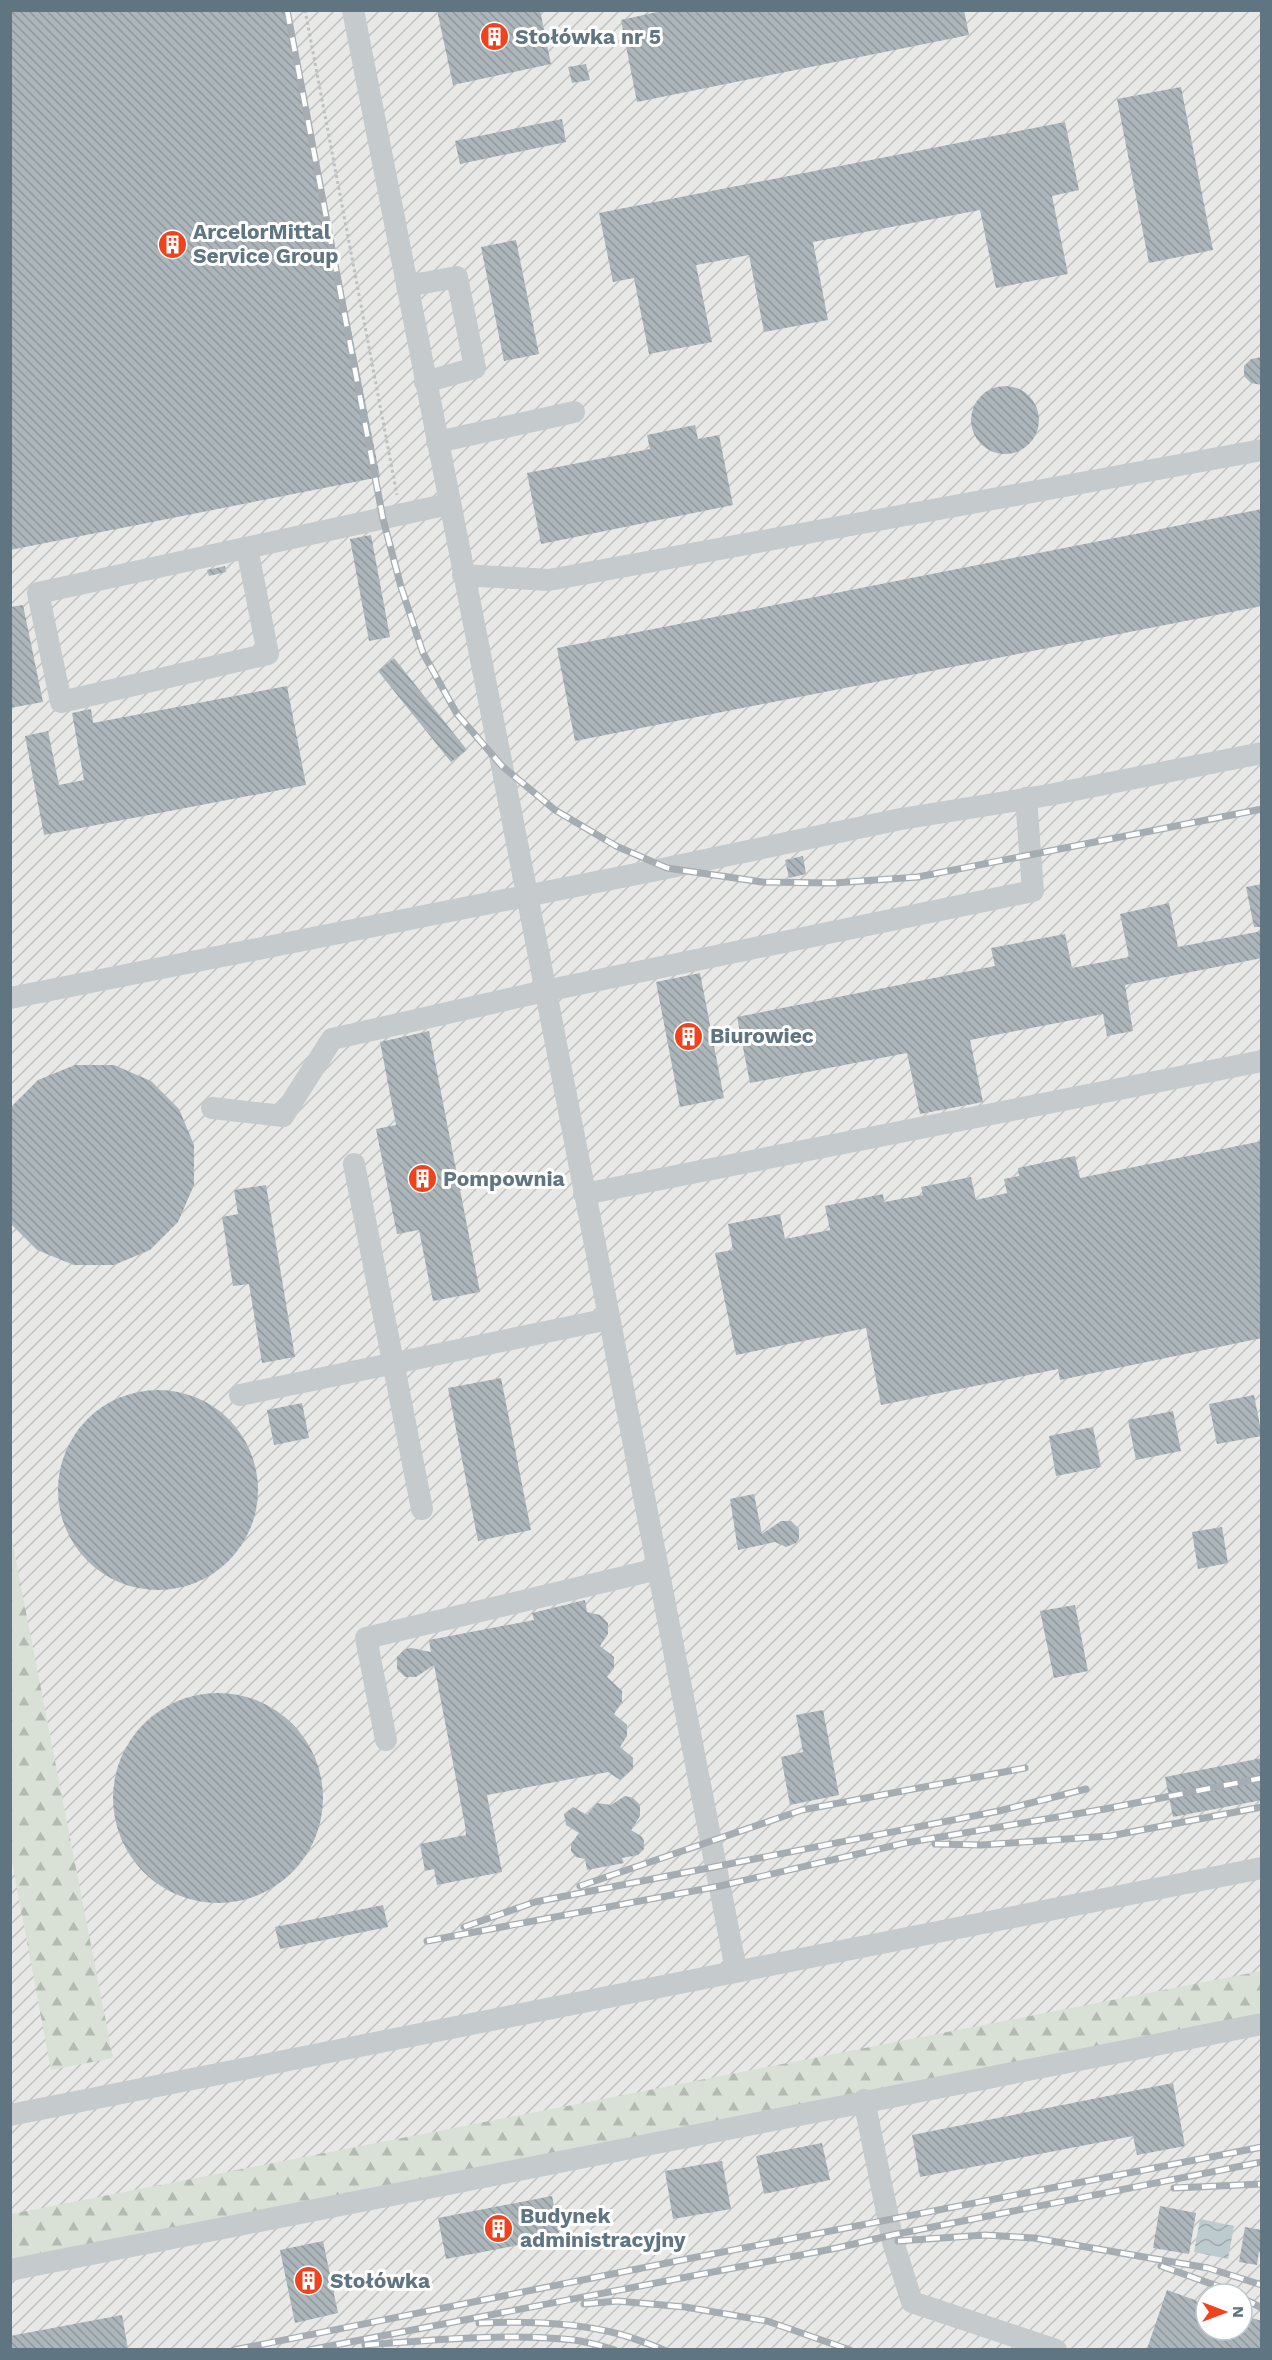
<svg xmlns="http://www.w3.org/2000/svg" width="1272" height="2360" viewBox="0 0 1272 2360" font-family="'Work Sans',sans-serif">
	<defs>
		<pattern id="industrial-furrows" width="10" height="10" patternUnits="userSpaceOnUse" patternTransform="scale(1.5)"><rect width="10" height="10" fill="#e8e9e7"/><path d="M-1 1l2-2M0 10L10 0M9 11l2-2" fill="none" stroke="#bfc1c1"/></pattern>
		<pattern id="forest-firs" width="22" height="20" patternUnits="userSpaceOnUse" patternTransform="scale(1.5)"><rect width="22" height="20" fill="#d9e0d5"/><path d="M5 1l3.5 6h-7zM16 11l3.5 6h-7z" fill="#b3bab2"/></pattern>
		<pattern id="water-waves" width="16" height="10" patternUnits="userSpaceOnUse" patternTransform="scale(1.5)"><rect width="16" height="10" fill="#bdcace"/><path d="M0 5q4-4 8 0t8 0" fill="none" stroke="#9da9ad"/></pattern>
		<pattern id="building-back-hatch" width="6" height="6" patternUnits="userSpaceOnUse" patternTransform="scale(1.5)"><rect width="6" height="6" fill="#abb5ba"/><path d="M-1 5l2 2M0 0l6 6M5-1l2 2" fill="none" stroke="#8f989d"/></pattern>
	</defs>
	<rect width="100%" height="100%" fill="#f8f7f4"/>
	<!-- industrial -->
	<path fill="url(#industrial-furrows)" fill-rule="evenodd" d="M11,11H1261V2349L11,2350ZM1206,2294H1242V2330H1206Z"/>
	<!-- forest -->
	<path fill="url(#forest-firs)" d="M10,1530L113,2058L51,2070L11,1857Z
		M1261,1971V2017L11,2263V2214Z"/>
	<!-- water -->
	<path fill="url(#water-waves)" d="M1200,2219L1234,2226L1228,2259L1194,2252Z"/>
	<!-- building -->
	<path fill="url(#building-back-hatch)" d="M10,10H288L380,477L10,550Z
		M437,10H540L551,64L453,85Z
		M666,10H964L969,35L637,102L621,20Z
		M586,64L590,80L572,83L568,67Z
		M1181,87L1213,250L1149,263L1117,99Z
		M562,119L566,142L460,164L455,141Z
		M1065,122L1079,190L1052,196L1068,274L996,288L980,210L813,242L828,320L764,332L749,255L696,265L712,342L649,354L634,278L613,282L599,213Z
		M516,240L539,354L504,361L481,247Z
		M1262,357V385L1251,383L1244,376V366L1251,359Z
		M971 420a34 34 0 1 1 68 0a34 34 0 1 1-68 0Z
		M695,425L698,439L719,435L733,505L541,544L527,473L650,449L647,435Z
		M1262,509V606L575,741L557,648Z
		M371,535L390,637L369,641L350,539Z
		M225,566L226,572L209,576L207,570Z
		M23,605L43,702L10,708V607Z
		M394,658L467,750L451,762L378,671Z
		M287,686L306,785L44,835L25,736L48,731L59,785L84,780L72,713L91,709L93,723Z
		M803,856L806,874L789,878L785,860Z
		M1262,884V927H1254L1246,887Z
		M1169,903L1178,947L1262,931V958L1125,985L1133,1031L1107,1036L1103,1014L970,1040L983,1102L920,1114L907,1053L750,1083L737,1017L995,966L991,948L1065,934L1072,968L1129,957L1120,914Z
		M700,973L724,1098L680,1107L656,982Z
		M429,1031L480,1292L433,1301L419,1230L397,1234L376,1129L396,1125L380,1042Z
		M75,1065H114L151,1081L179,1109L194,1145V1185L178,1222L150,1250L114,1265H74L37,1250L10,1223V1108L38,1080Z
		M1262,1141V1338L1060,1380L1058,1369L881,1405L866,1328L736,1355L715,1253L733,1250L728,1224L780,1214L785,1239L830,1230L825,1206L883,1194L884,1202L923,1195L921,1187L971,1177L976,1200L1007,1193L1004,1179L1019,1176L1018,1168L1075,1156L1080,1178Z
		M266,1185L295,1357L262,1363L249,1284L233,1286L222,1217L238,1214L234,1190Z
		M501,1378L531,1530L478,1541L448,1388Z
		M58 1490a100 100 0 1 1 200 0a100 100 0 1 1-200 0Z
		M1254,1395L1262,1436L1217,1444L1209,1404Z
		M302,1403L309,1438L274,1445L267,1410Z
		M1173,1411L1181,1451L1136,1460L1128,1420Z
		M1093,1427L1101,1467L1056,1476L1049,1436Z
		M754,1494L762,1534L781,1521H791L799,1529V1539L796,1543L786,1547L775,1542L738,1550L730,1499Z
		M1222,1527L1228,1563L1198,1569L1192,1532Z
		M585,1600L587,1612L600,1615L608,1623V1634L600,1646L614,1657V1668L607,1677L622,1691V1702L614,1714L627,1725V1736L620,1747L633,1758V1769L620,1780L608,1772L487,1795L502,1872L437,1885L434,1869L425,1871L420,1844L466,1835L465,1825L434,1665L416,1677H405L397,1669V1657L405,1649L411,1648L431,1652L429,1640L534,1620L532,1613Z
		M1075,1605L1088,1671L1054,1678L1040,1611Z
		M113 1798a105 105 0 1 1 210 0a105 105 0 1 1-210 0Z
		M823,1710L839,1795L790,1805L781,1757L803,1752L796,1715Z
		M1262,1758V1800L1173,1817L1165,1777Z
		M625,1796L633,1798L640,1805V1816L631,1830L642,1837L644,1841V1849L638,1855L622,1858L624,1863L587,1870L585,1859L576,1857L571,1851V1844L579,1833L566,1825L564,1814L573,1807L587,1815L597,1803L611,1805Z
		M383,1905L388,1927L280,1949L275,1927Z
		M1173,2083L1185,2146L1137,2155L1133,2136L920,2177L912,2135Z
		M822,2143L830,2180L764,2194L756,2156Z
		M722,2161L731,2209L673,2219L665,2171Z
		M552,2196L560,2237L446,2259L438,2218Z
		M1160,2206L1196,2213L1189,2254L1153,2248Z
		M1245,2227L1262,2230V2253L1259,2252L1257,2265L1239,2262Z
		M323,2241L338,2313L295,2323L280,2250Z
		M1167,2290L1206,2304V2330H1242V2315L1262,2321V2349H1147Z
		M122,2315L128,2349H10V2336Z"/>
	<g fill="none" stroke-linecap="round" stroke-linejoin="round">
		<!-- path -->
		<path stroke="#bec1c3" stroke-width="3" stroke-dasharray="3 3" stroke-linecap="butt" d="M305,10L397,495"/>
		<!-- minor -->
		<path stroke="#c5cacd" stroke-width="22" d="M353,10L502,766L736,1970
			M407,286L457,277L475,368L425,382
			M437,442L574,412
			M247,548L268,654L61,702L38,593L449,504
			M463,575L549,580L1262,450
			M10,998L667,868L901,819L1049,795L1262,753
			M212,1108L283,1116L332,1039L545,991L1033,891L1026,798
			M354,1164L422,1509
			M584,1194L1262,1061
			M240,1395L609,1319
			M386,1740L366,1638L658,1569
			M864,2100L893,2242L912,2302L1056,2350
			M10,2115L1262,1868
			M10,2270L1262,2024"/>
		<defs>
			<path id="rail" d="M287,10L383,519L401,587L423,653L457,714L502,766L555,810L616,846L667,868L762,882L834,883L918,877L1262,809
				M935,1844L981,1845L1110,1836L1262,1807
				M580,1886L802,1810L1025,1768
				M464,1927L535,1902L999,1811L1086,1789
				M427,1941L720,1886L905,1843L1105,1809L1262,1778
				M1174,2188L1262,2184
				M898,2241L985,2235L1034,2238L1208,2268L1262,2285
				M1161,2266L1240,2294
				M1242,2298L1262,2308
				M584,2304L617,2301L685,2307L767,2321L850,2350
				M479,2323C525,2321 574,2322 619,2334C634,2338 649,2344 664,2350
				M365,2345C435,2340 505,2333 574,2340C588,2342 602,2346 615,2350
				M234,2350L692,2258L1262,2147
				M309,2350L837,2248L892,2235L1262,2162"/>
		</defs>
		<!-- rail casing -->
		<use href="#rail" stroke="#a5adb2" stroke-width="7"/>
		<!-- rail -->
		<use href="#rail" stroke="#fff" stroke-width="4.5" stroke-dasharray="14" stroke-linecap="butt"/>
	</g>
	<!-- icons -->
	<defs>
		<symbol id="building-disc" viewBox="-11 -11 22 22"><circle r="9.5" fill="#f0421c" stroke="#fff"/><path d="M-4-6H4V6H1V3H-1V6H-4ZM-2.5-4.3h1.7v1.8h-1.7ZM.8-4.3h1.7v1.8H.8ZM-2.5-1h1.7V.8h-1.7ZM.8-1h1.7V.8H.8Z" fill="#fff"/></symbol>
	</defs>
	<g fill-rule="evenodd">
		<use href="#building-disc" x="478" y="20" width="33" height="33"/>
		<use href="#building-disc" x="156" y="228" width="33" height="33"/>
		<use href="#building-disc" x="672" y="1020" width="33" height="33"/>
		<use href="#building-disc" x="406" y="1162" width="33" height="33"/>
		<use href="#building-disc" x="482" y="2212" width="33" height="33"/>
		<use href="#building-disc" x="292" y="2264" width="33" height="33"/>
	</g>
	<g text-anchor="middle" stroke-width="6" stroke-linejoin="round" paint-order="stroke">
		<!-- poi labels -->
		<g font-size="21" font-weight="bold" fill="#607582" stroke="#fff" text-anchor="start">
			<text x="515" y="44">Stołówka nr 5</text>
			<text x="193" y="239">ArcelorMittal<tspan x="193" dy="24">Service Group</tspan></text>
			<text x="710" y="1043">Biurowiec</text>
			<text x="443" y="1186">Pompownia</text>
			<text x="520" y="2223">Budynek<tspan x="520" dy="24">administracyjny</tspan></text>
			<text x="330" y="2288">Stołówka</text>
		</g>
	</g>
	<!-- border -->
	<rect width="1272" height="2360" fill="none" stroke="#607582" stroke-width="24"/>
	<!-- north arrow -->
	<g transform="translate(1224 2312) rotate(90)"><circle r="28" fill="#ffffff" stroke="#bfc8cd" stroke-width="1.5"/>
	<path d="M0-4.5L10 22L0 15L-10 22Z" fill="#f0421c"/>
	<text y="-9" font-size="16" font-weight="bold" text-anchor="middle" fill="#607582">N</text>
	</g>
</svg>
